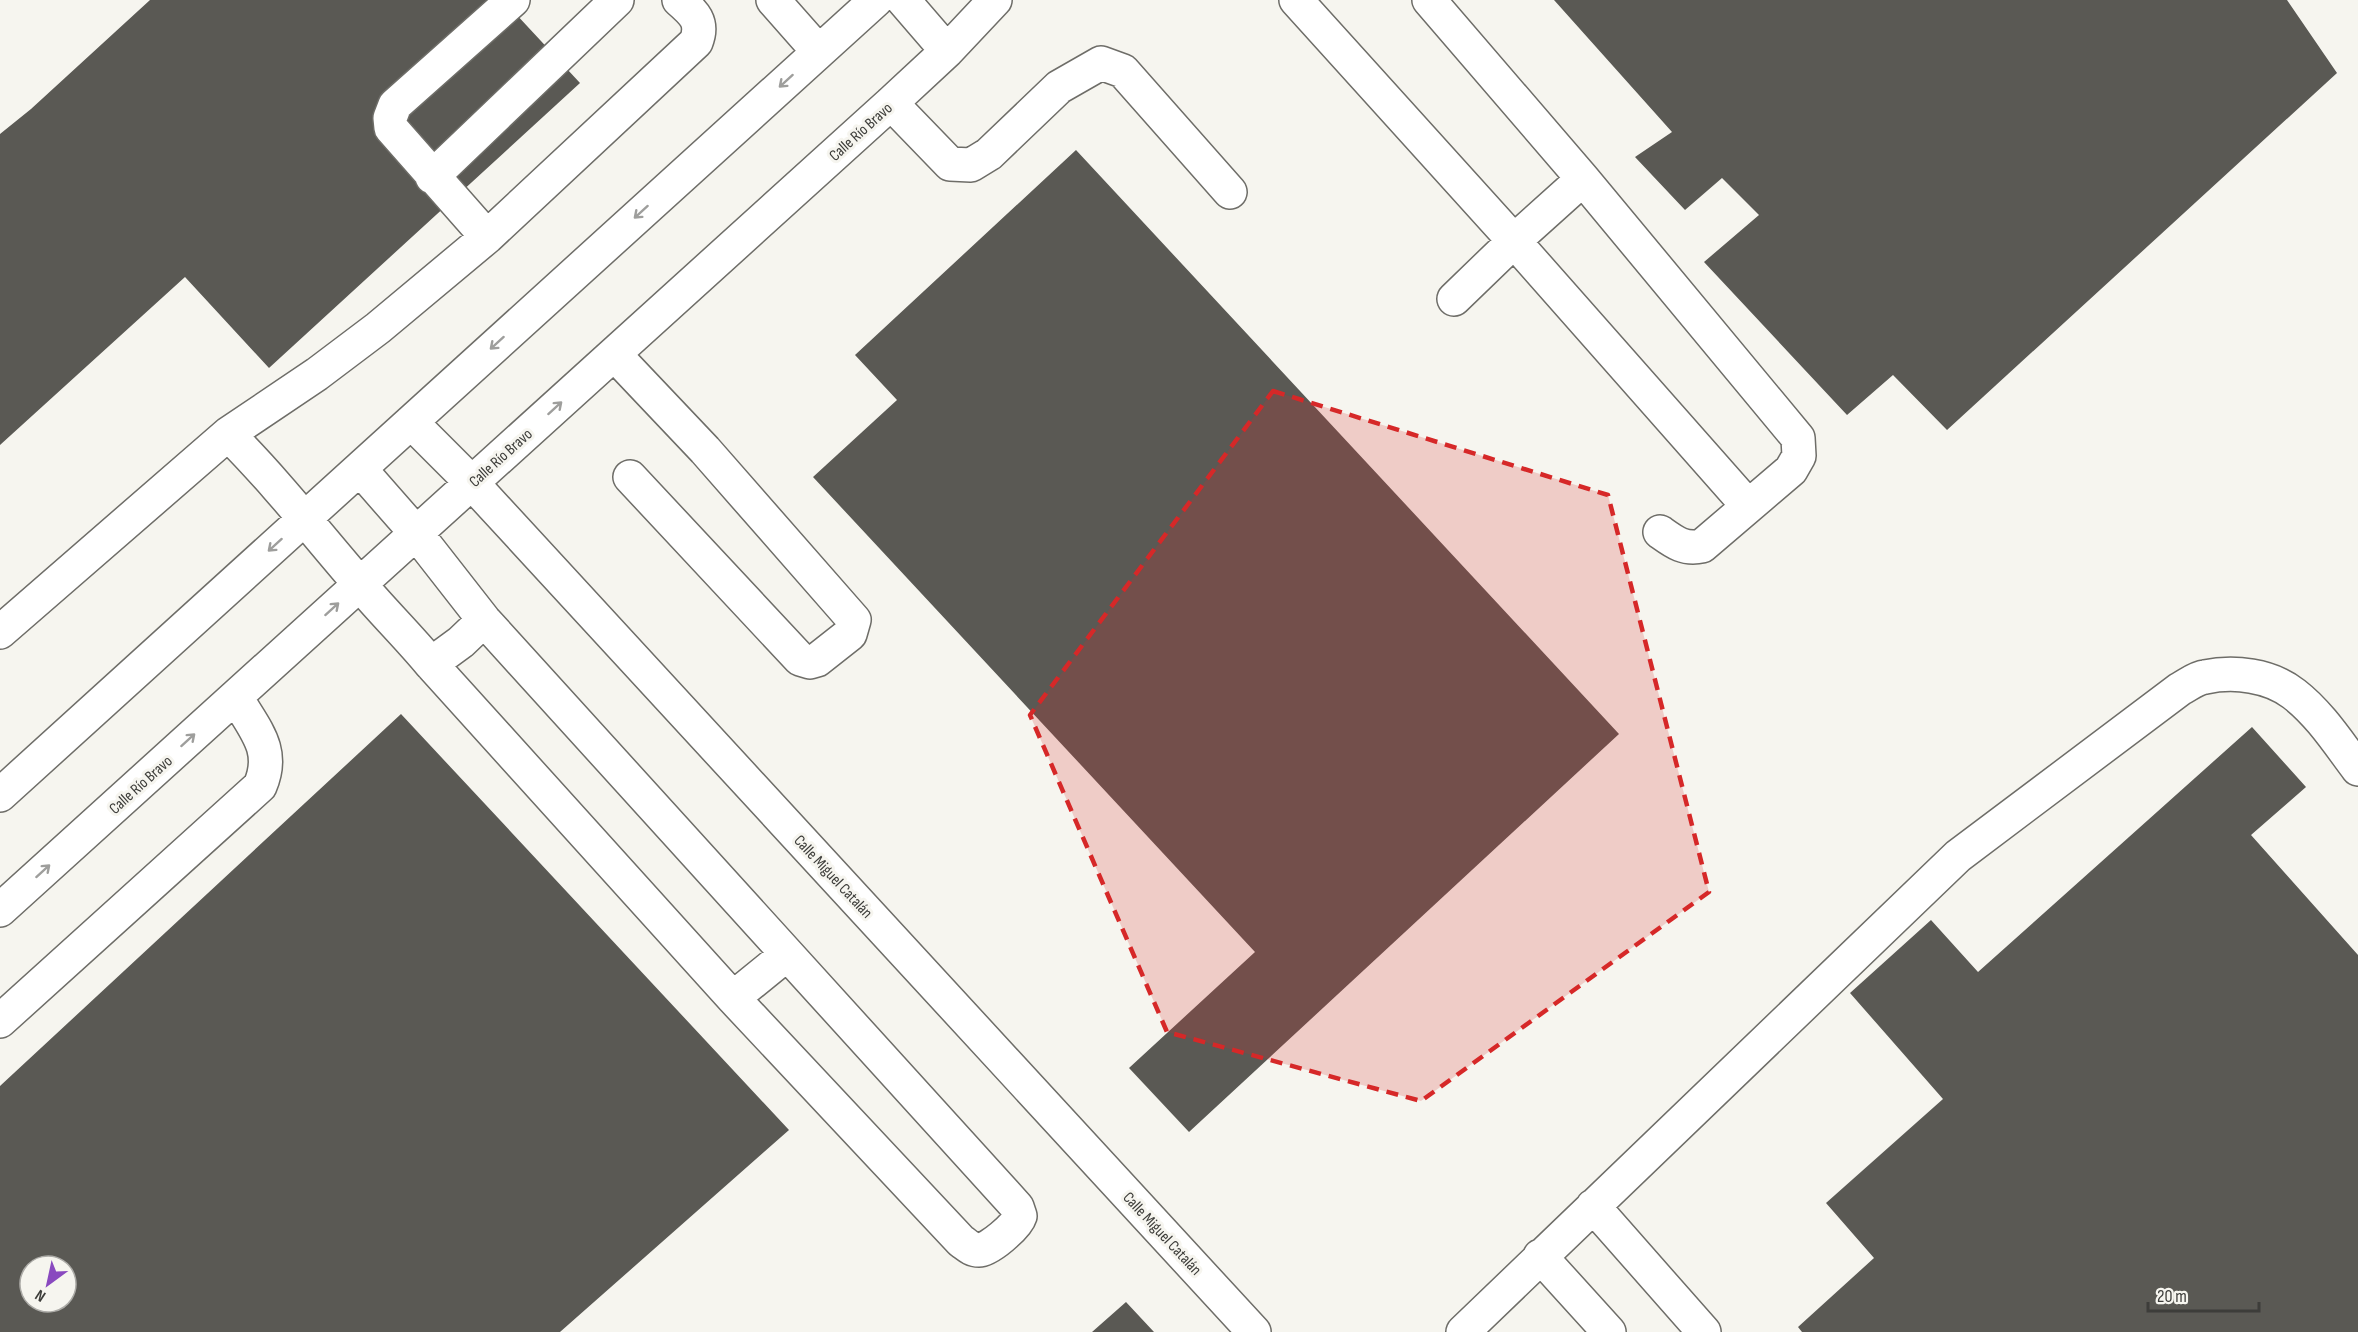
<svg xmlns="http://www.w3.org/2000/svg" width="2358" height="1332" viewBox="0 0 2358 1332" font-family="'Sofia Sans Condensed',sans-serif">
	<rect width="100%" height="100%" fill="#f6f5ef"/>
	<!-- building -->
	<path fill="#5a5954" fill-rule="evenodd" d="M150,0H503L580,83L269,368L185,277L0,445V134L31,109Z
		M1554,0H2287L2337,73L1947,430L1893,375L1847,415L1704,262L1759,215L1722,178L1685,210L1635,157L1672,132Z
		M1076,150L1619,734L1189,1132L1129,1068L1255,952L813,477L897,400L855,355Z
		M401,714L789,1130L560,1332H0V1086ZM30,1266H66V1302H30Z
		M2252,727L2306,787L2251,835L2358,955V1332H1802L1798,1327L1874,1258L1826,1203L1943,1099L1850,993L1931,920L1978,972Z
		M1126,1302L1154,1332H1092Z"/>
	<g fill="none" stroke-linecap="round" stroke-linejoin="round">
		<defs>
			<path id="minor" d="M773,0L818,51
				M903,0L947,51
				M1296,0L1514,241L1748,506
				M1429,0L1583,179L1798,438L1799,456L1791,470L1702,546C1684,550 1674,542 1660,532
				M891,103L950,164L971,165L989,154L1059,87L1101,63L1123,71L1230,192
				M432,177L617,0
				M487,237L391,128L390,118L395,105L513,0
				M1454,299L1514,241L1583,179
				M614,354L705,450L854,620L850,634L817,660L810,662L800,659L630,477
				M411,422L472,483L1254,1332
				M228,434C275,481 315,532 358,582C381,610 408,636 431,664L733,998L961,1241C967,1245 971,1250 979,1250C989,1250 1017,1226 1020,1216L1017,1207L484,620L461,642L431,664
				M360,469L416,533L484,620
				M0,632L228,434L317,374L378,328L487,237L696,42C704,22 694,13 679,0
				M0,795L876,0
				M0,910L891,103L947,51L995,0
				M733,998L786,955
				M0,1021L260,786C276,749 254,729 236,697
				M1593,1206L1704,1332
				M1540,1256L1609,1332
				M1463,1332L1958,856L2180,689C2188,685 2196,678 2205,677C2234,671 2270,675 2294,694C2320,714 2339,744 2358,769"/>
		</defs>
		<!-- minor casing -->
		<use href="#minor" stroke="#6e6d68" stroke-width="36"/>
		<!-- minor -->
		<use href="#minor" stroke="#fff" stroke-width="33"/>
	</g>
	<!-- one-way arrows -->
	<defs><path id="oneway-shaft" d="M-6 0H5M1.5-3L5.5 0L1.5 3" fill="none" stroke-width="1.6" stroke-linecap="round" stroke-linejoin="round" transform="scale(1.5)"/></defs>
	<g stroke="#9e9e9c">
		<use href="#oneway-shaft" transform="translate(786 81) rotate(138)"/>
		<use href="#oneway-shaft" transform="translate(641 212) rotate(138)"/>
		<use href="#oneway-shaft" transform="translate(497 343) rotate(138)"/>
		<use href="#oneway-shaft" transform="translate(555 408) rotate(-42)"/>
		<use href="#oneway-shaft" transform="translate(275 545) rotate(138)"/>
		<use href="#oneway-shaft" transform="translate(332 609) rotate(-42)"/>
		<use href="#oneway-shaft" transform="translate(188 740) rotate(-42)"/>
		<use href="#oneway-shaft" transform="translate(43 871) rotate(-42)"/>
	</g>
	<!-- marked area -->
	<path fill="#d62828" fill-opacity="0.2" stroke="#d62828" stroke-width="4.5" stroke-dasharray="12 8" stroke-linejoin="round" d="M1273,391L1608,495L1709,892L1421,1101L1167,1032L1030,715Z"/>
	<g text-anchor="middle" stroke-width="6" stroke-linejoin="round" paint-order="stroke">
		<!-- street labels -->
		<g font-size="16" fill="#3d3d3a" stroke="#f6f5ef">
			<text transform="translate(860 131) rotate(-42)" y="6">Calle Río Bravo</text>
			<text transform="translate(500 457) rotate(-42)" y="6">Calle Río Bravo</text>
			<text transform="translate(140 784) rotate(-42)" y="6">Calle Río Bravo</text>
			<text transform="translate(834 876) rotate(47)" y="6">Calle Miguel Catalán</text>
			<text transform="translate(1163 1233) rotate(47)" y="6">Calle Miguel Catalán</text>
		</g>
	</g>
	<!-- north arrow -->
	<g transform="translate(48 1284) rotate(213)"><circle r="28" fill="#f6f5ef" stroke="#acaba7" stroke-width="1.5"/>
	<path d="M0-4.5L10 22L0 15L-10 22Z" fill="#8949bf"/>
	<text y="-9" font-size="16" font-weight="bold" text-anchor="middle" fill="#3d3d3a">N</text>
	</g>
	<!-- scale -->
	<path d="M2148 1302v9h111v-9" fill="none" stroke="#3d3d3a" stroke-width="3"/>
	<text x="2157" y="1302" font-size="18" fill="#3d3d3a" stroke="#f6f5ef" stroke-width="4.5" paint-order="stroke">20 m</text>
</svg>
